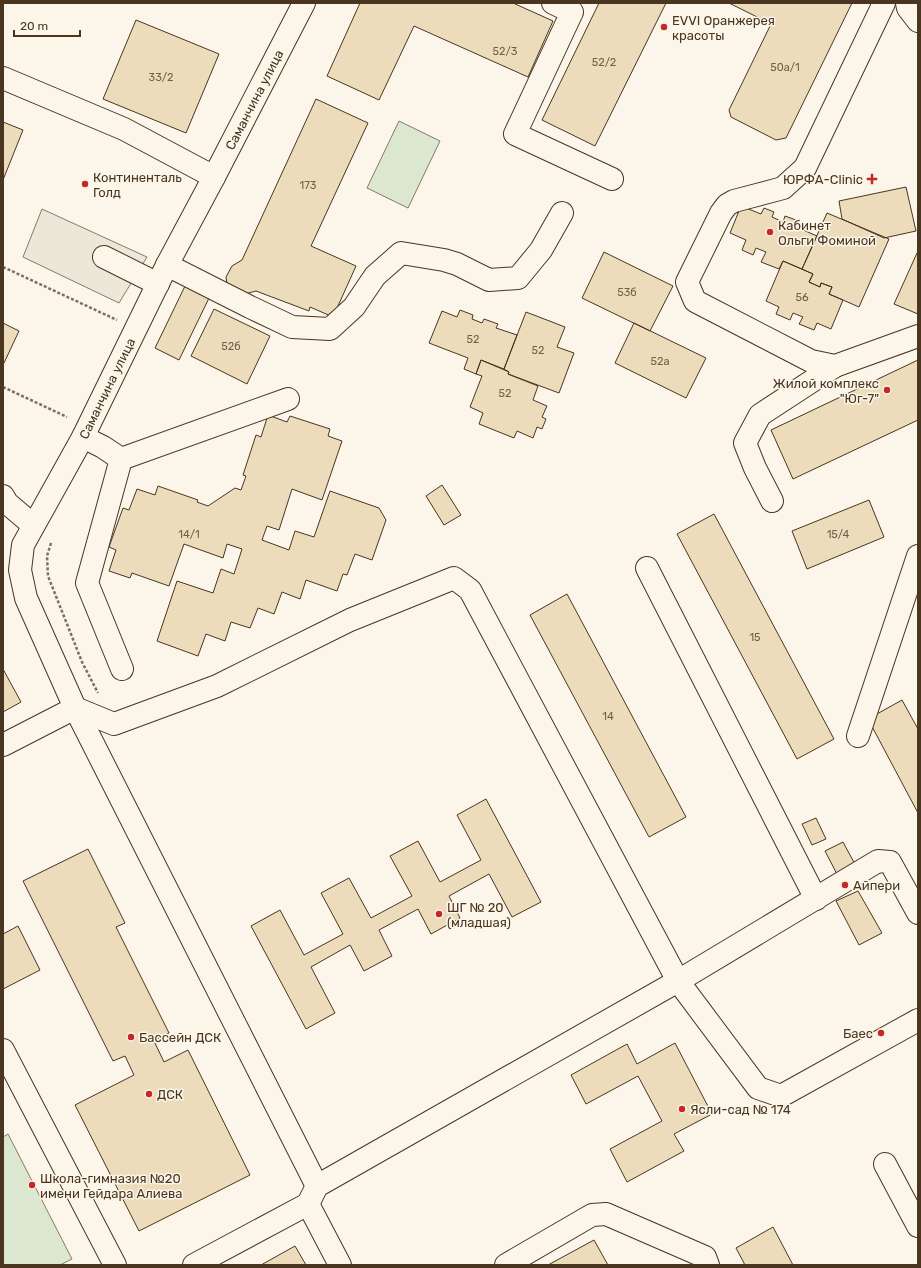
<svg xmlns="http://www.w3.org/2000/svg" width="921" height="1268" viewBox="0 0 921 1268" font-family="Rubik,sans-serif">
	<rect width="100%" height="100%" fill="#fbf6e9"/>
	<!-- green -->
	<path fill="#dce7d0" stroke="#887966" d="M399,121L440,141L408,208L367,188Z
		M8,1134L72,1259L60,1265H3V1137Z"/>
	<!-- parking -->
	<path fill="#ede7d9" stroke="#887966" d="M42,209L147,257L119,303L23,257Z"/>
	<!-- building -->
	<path fill="#ecdcbc" stroke="#4a3520" d="M360,3H513L553,21L528,77L414,26L379,100L327,76Z
		M599,3H666L595,146L542,120Z
		M729,3H852L786,138L776,140L731,117L729,110L771,24Z
		M136,20L219,54L186,133L103,99Z
		M316,99L368,123L311,246L356,266L333,317L310,307L309,311L256,291L241,295L227,284L226,277L232,266L242,260Z
		M3,122L23,130L3,180Z
		M906,187L916,231L884,238L842,219L839,201Z
		M741,206L761,214L764,208L774,212L772,217L783,222L785,216L796,220L794,226L817,236L802,269L783,261L779,269L761,262L766,252L756,248L753,255L742,250L746,240L730,233Z
		M827,213L889,239L859,307L829,294L832,287L821,283L820,287L809,282L813,274L802,269Z
		M604,252L673,286L650,331L582,298Z
		M917,253H918V314L894,304Z
		M783,261L813,274L809,282L820,287L821,283L832,287L829,294L843,300L831,329L817,323L814,330L799,324L803,317L793,313L790,320L776,314L779,307L766,301Z
		M186,284L210,296L179,360L155,348Z
		M214,309L270,336L247,384L191,356Z
		M460,310L473,315L472,319L482,323L484,319L498,324L496,328L517,335L504,369L481,360L476,374L464,369L468,358L429,343L442,311L457,317Z
		M526,312L565,327L557,347L574,353L559,393L508,374L509,372L504,369Z
		M3,323L19,331L4,363H3Z
		M634,323L706,358L686,398L615,363Z
		M481,360L509,372L508,374L538,386L533,400L547,406L542,417L546,419L542,429L537,427L533,438L517,431L514,438L479,424L483,413L470,407L482,376L476,374Z
		M918,360V420L793,479L771,430Z
		M268,415L287,422L290,416L330,429L328,436L342,441L322,500L292,489L279,530L267,526L262,540L289,550L295,531L314,537L330,491L379,508L386,520L372,560L355,554L347,575L343,574L337,591L306,580L300,599L282,592L274,614L258,608L250,628L231,622L225,641L206,634L198,656L157,641L177,581L213,593L221,569L234,574L242,549L227,544L223,558L184,544L169,586L132,573L130,578L109,571L116,550L109,547L123,508L129,510L137,489L155,495L158,486L198,500L197,502L208,506L235,488L241,490L246,476L243,475L256,435L261,437Z
		M442,485L461,515L444,525L426,496Z
		M869,500L884,537L807,569L792,531Z
		M714,514L834,739L797,759L677,534Z
		M567,594L686,817L649,837L530,615Z
		M3,669L21,702L3,712Z
		M902,700L918,729V813L868,719Z
		M486,799L541,902L512,917L489,874L449,896L460,918L431,934L418,909L379,930L392,956L364,971L350,945L311,967L335,1013L306,1029L251,926L280,910L304,955L343,934L321,893L349,878L371,918L412,896L390,856L418,841L440,882L481,860L457,815Z
		M816,818L826,839L812,845L802,824Z
		M843,842L857,868L839,878L825,851Z
		M88,849L125,923L116,927L169,1033L154,1041L164,1062L188,1050L250,1175L139,1231L75,1105L134,1075L125,1056L113,1061L23,881Z
		M858,891L882,933L859,945L836,901Z
		M18,926L40,970L3,989V934Z
		M675,1043L712,1114L674,1134L684,1151L627,1182L610,1149L662,1121L638,1076L586,1104L571,1075L627,1044L637,1064Z
		M773,1227L793,1265H745L736,1248Z
		M594,1240L608,1265H548Z
		M295,1246L306,1265H261Z"/>
	<g fill="none" stroke-linecap="round" stroke-linejoin="round">
		<defs>
			<g id="minor">
				<path d="M553,3L572,12L515,134L612,179"/>
				<path d="M884,3L805,168L783,188L734,201L727,205L721,213L687,282L695,301L811,361L835,366L918,336"/>
				<path d="M907,3L908,8L918,21"/>
				<path d="M3,78L124,129L214,177"/>
				<path d="M104,257L158,284"/>
				<path d="M167,265L250,307L292,327L330,329L354,307L375,276L401,253L444,260L457,264L489,280L518,278L541,250L562,213"/>
				<path d="M83,437L103,447L121,459"/>
				<path d="M121,459L87,583L122,669"/>
				<path d="M121,459L288,399"/>
				<path d="M3,496L7,503L33,525"/>
				<path d="M772,501L755,468L745,443L760,415L835,366"/>
				<path d="M647,568L816,899"/>
				<path d="M75,708L114,724L217,686L350,620L454,578L470,590L678,981L758,1088L781,1096L918,1020"/>
				<path d="M75,708L317,1186"/>
				<path d="M858,736L918,556"/>
				<path id="s1" d="M3,745L75,708L26,598L20,570L23,545L83,437L167,265L214,177L304,3"/>
				<path d="M3,1050L115,1265"/>
				<path d="M885,1164L918,1226"/>
				<path d="M308,1204L340,1265"/>
				<path d="M194,1265L308,1204L317,1186L678,981L878,861L890,862L918,913"/>
				<path d="M506,1265L592,1215L606,1214L705,1257L708,1265"/>
			</g>
		</defs>
		<!-- minor casing -->
		<use href="#minor" stroke="#4a3520" stroke-width="24"/>
		<!-- path -->
		<path stroke="#7f6f5c" stroke-width="2.5" stroke-dasharray="3 2" stroke-linecap="butt" d="M3,267L117,320
			M3,387L67,417
			M51,543L47,556L48,576L82,662L98,693"/>
		<!-- minor -->
		<use href="#minor" stroke="#fbf6e9" stroke-width="22"/>
	</g>
	<!-- markers -->
	<g fill="#c62828" stroke="#fbf6e9" stroke-width="1.5">
		<circle cx="664" cy="27" r="4"/>
		<path d="M870 173h4v4h4v4h-4v4h-4v-4h-4v-4h4z"/>
		<circle cx="85" cy="184" r="4"/>
		<circle cx="770" cy="232" r="4"/>
		<circle cx="887" cy="390" r="4"/>
		<circle cx="845" cy="885" r="4"/>
		<circle cx="439" cy="914" r="4"/>
		<circle cx="881" cy="1033" r="4"/>
		<circle cx="131" cy="1037" r="4"/>
		<circle cx="149" cy="1094" r="4"/>
		<circle cx="682" cy="1109" r="4"/>
		<circle cx="32" cy="1185" r="4"/>
	</g>
	<g text-anchor="middle" stroke-width="3" stroke-linejoin="round" paint-order="stroke">
		<!-- number labels -->
		<g font-size="11" fill="#725f47">
			<text x="505" y="55">52/3</text>
			<text x="604" y="66">52/2</text>
			<text x="785" y="71">50а/1</text>
			<text x="161" y="81">33/2</text>
			<text x="308" y="189">173</text>
			<text x="627" y="296">53б</text>
			<text x="802" y="301">56</text>
			<text x="473" y="343">52</text>
			<text x="231" y="350">52б</text>
			<text x="538" y="354">52</text>
			<text x="660" y="365">52а</text>
			<text x="505" y="397">52</text>
			<text x="189" y="538">14/1</text>
			<text x="838" y="538">15/4</text>
			<text x="755" y="641">15</text>
			<text x="608" y="720">14</text>
		</g>
		<!-- poi labels -->
		<g font-size="13" fill="#4a3520" stroke="#fbf6e9" text-anchor="start">
			<text x="672" y="25">EVVI Оранжерея<tspan x="672" dy="15">красоты</tspan></text>
			<text x="93" y="182">Континенталь<tspan x="93" dy="15">Голд</tspan></text>
			<text x="863" y="184" text-anchor="end">ЮРФА-Clinic</text>
			<text x="778" y="230">Кабинет<tspan x="778" dy="15">Ольги Фоминой</tspan></text>
			<text x="879" y="388" text-anchor="end">Жилой комплекс<tspan x="879" dy="15">"Юг-7"</tspan></text>
			<text x="853" y="890">Айпери</text>
			<text x="447" y="912">ШГ № 20<tspan x="447" dy="15">(младшая)</tspan></text>
			<text x="873" y="1038" text-anchor="end">Баес</text>
			<text x="139" y="1042">Бассейн ДСК</text>
			<text x="157" y="1099">ДСК</text>
			<text x="690" y="1114">Ясли-сад № 174</text>
			<text x="40" y="1183">Школа-гимназия №20<tspan x="40" dy="15">имени Гейдара Алиева</tspan></text>
		</g>
		<!-- street labels -->
		<g font-size="13" fill="#4a3520" stroke="#fbf6e9">
			<text dy="5" stroke="none"><textPath href="#s1" startOffset="757">Саманчина улица</textPath></text>
			<text dy="5" stroke="none"><textPath href="#s1" startOffset="433">Саманчина улица</textPath></text>
		</g>
	</g>
	<!-- border -->
	<rect width="921" height="1268" fill="none" stroke="#4a3520" stroke-width="8"/>
	<!-- scale -->
	<path d="M14 30v6h66v-6" fill="none" stroke="#4a3520" stroke-width="2"/>
	<text x="20" y="30" font-size="12" fill="#4a3520" stroke="#fbf6e9" stroke-width="3" paint-order="stroke">20 m</text>
</svg>
